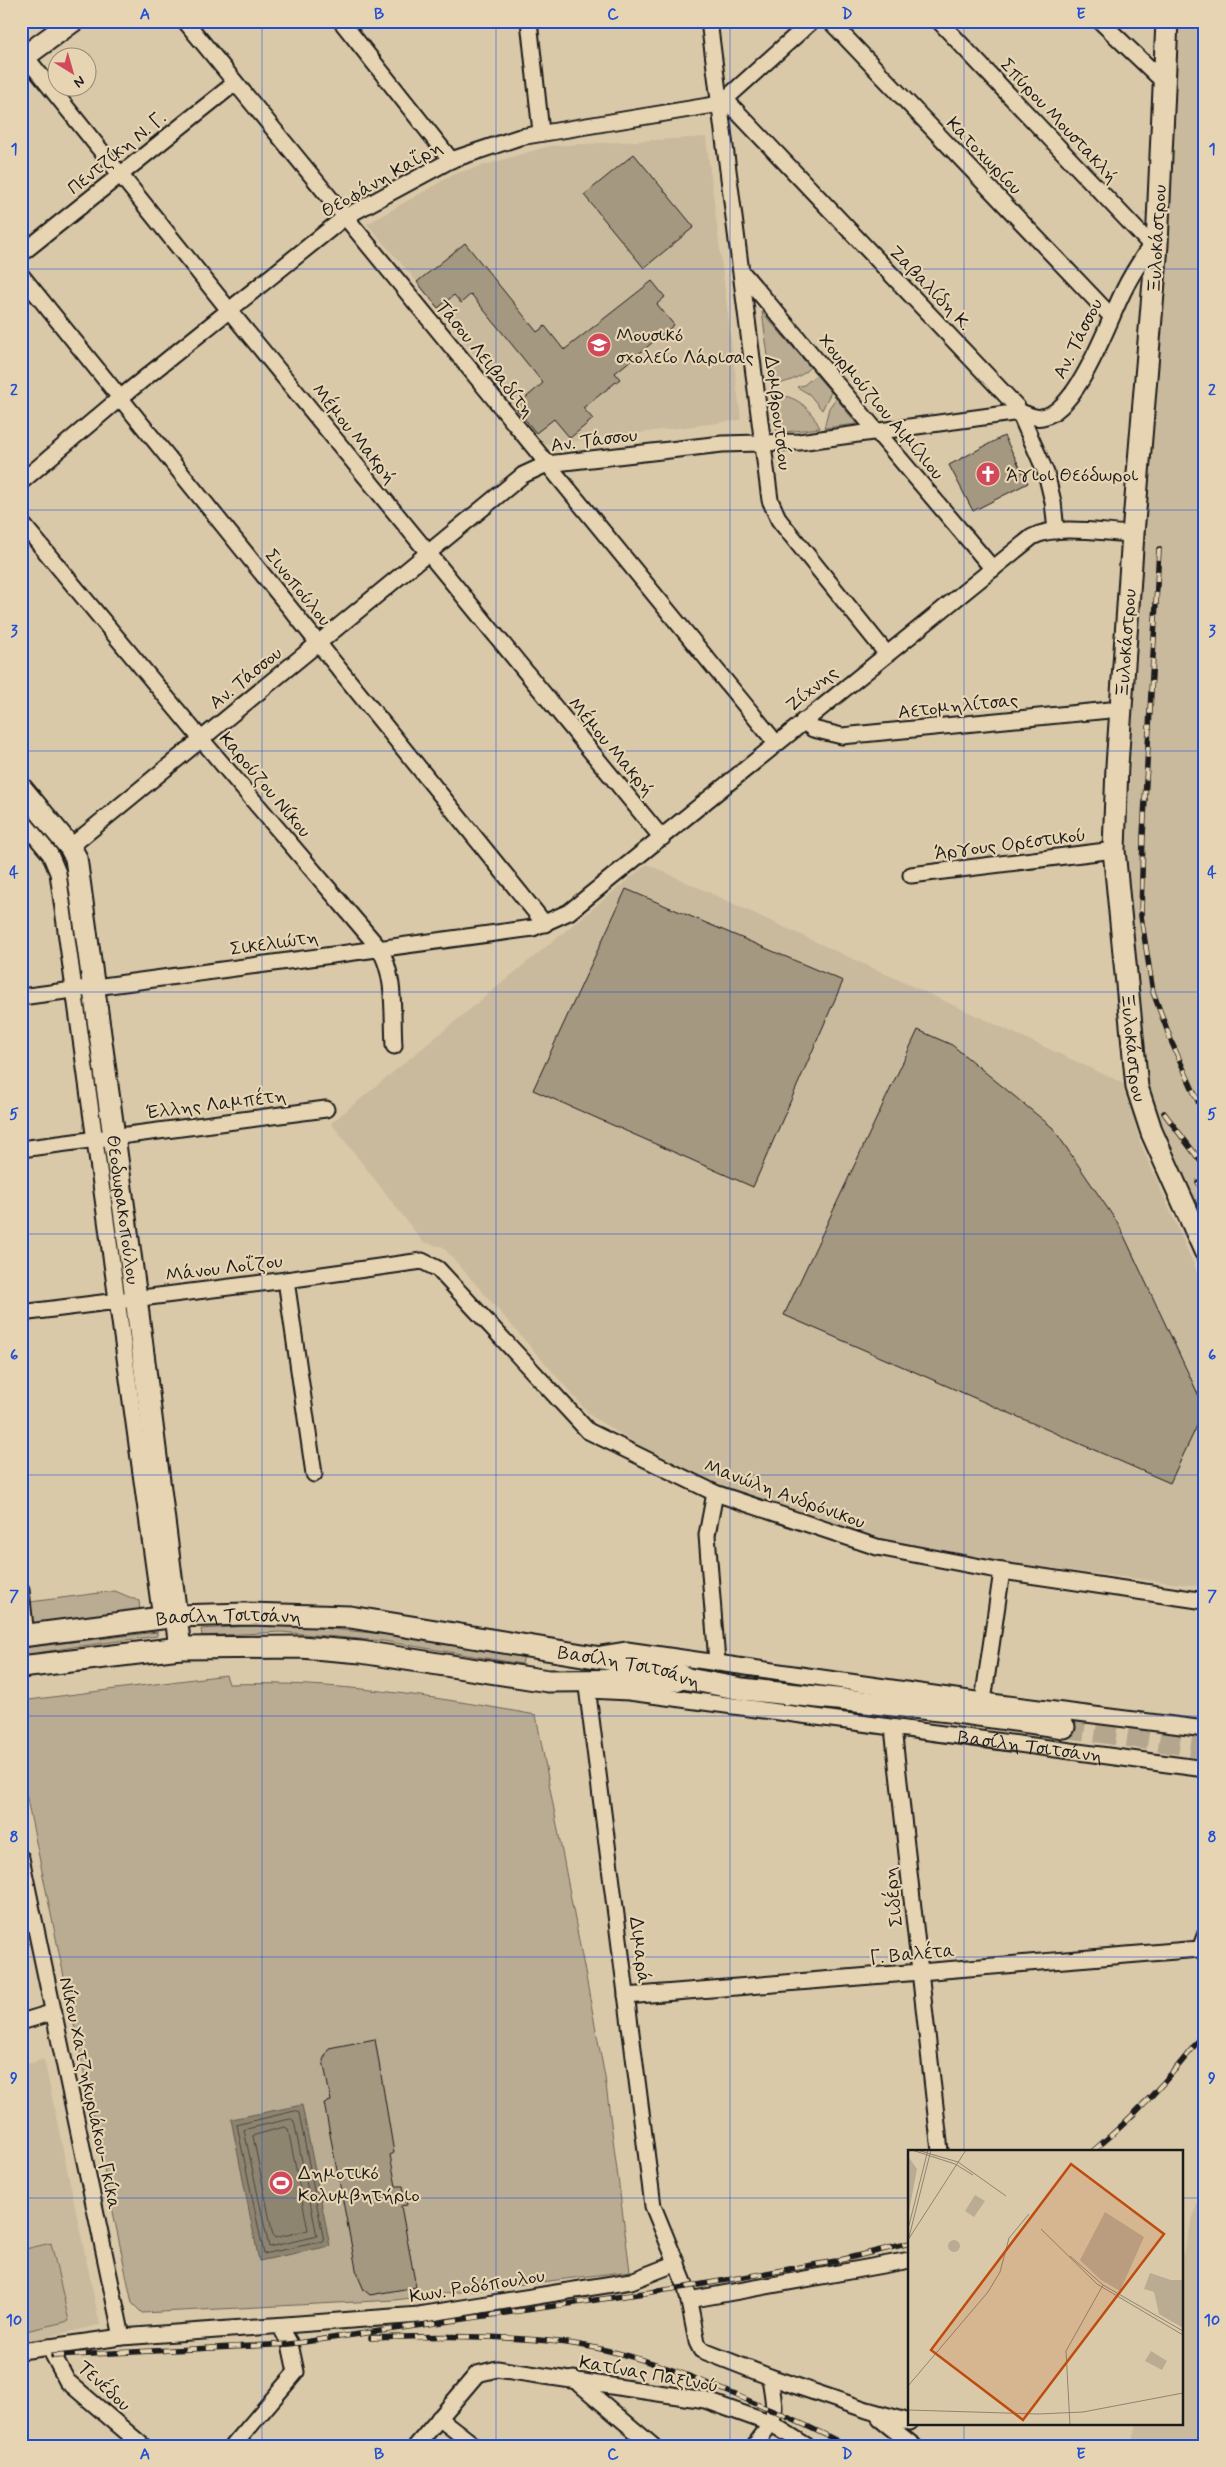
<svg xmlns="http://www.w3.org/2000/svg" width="1226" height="2467" viewBox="0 0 1226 2467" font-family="Mynerve,sans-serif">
	<rect width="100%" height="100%" fill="#dac9a9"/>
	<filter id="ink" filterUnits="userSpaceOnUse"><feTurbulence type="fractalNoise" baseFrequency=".02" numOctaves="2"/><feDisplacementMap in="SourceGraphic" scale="10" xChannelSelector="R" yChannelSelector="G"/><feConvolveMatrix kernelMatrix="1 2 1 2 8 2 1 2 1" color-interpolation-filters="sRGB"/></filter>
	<g filter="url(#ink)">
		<!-- built -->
		<path fill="#caba9d" d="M1177,21H1205V1225L1159,1120L1148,1078L1126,860L1141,540L1153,440L1163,302Z
			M706,137L741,420L545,445L417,282L367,224L454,174L549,146Z
			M647,864L1125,1084L1140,1142L1205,1290V1587L989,1561L898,1545L699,1483L591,1416L443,1247L423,1242L331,1123Z
			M44,2059L100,2325L21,2343V2066Z
			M1205,2174V2446H1132L1137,2423H1182V2256Z"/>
		<!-- green -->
		<path fill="#baac92" stroke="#6b6457" d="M762,312L810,367C801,378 786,383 772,385Z
			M816,375L831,392L822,410L809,394L797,387L804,385Z
			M774,395C797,395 810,408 820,428L777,433Z
			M836,398L857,424L824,428L829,408Z
			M115,1591L139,1601L140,1611L33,1625L30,1602Z
			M279,1624L383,1634L524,1656L522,1664L383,1641L281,1632L202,1636L201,1629Z
			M157,1632V1636L73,1647L21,1656V1648Z
			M226,1675L229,1684C336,1681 431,1696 536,1715L605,2077L630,2271L395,2300L142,2313L132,2303L21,1770V1701Z
			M51,2243L69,2321L26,2331L21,2309V2250Z"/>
		<!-- water -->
		<path fill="#8e8571" stroke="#605b4f" d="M302,2105L330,2246L259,2261L231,2119Z"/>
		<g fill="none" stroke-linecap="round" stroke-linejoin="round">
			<!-- shore -->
			<path stroke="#4a463e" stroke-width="1" d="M296,2111L299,2113L324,2241L264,2254L237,2125Z
				M291,2119L294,2121L317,2236L269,2247L244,2130Z
				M285,2127L288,2129L308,2230L275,2238L273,2236L253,2136Z"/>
		</g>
		<!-- building -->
		<path fill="#a59881" stroke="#1c1c1c" d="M634,154L694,227L644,268L584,195Z
			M465,243L537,332L545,326L564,350L652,281L665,297L657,304L674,325L615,373L620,379L583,408L593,419L570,438L554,419L536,433L515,407L543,383L471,294L461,303L454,295L438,308L417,282Z
			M1004,436L1028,483L973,511L949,465Z
			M626,889L843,981L753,1187L533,1090Z
			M918,1030L952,1045L1053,1128L1119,1225L1205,1409L1170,1483L784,1315Z
			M375,2039L394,2153L390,2155L396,2186H403L407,2205L401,2206L416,2287L370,2295L364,2290L357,2274L324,2103L331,2101L323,2060L329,2048Z"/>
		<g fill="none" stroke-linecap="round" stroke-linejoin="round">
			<!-- secondary-tunnel -->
			<path stroke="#b4a68d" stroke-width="21" stroke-dasharray="21 11" stroke-linecap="butt" d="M1064,1727L1205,1748"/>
			<defs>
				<g id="street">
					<path d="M185,21L776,743"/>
					<path d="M341,21L451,160"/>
					<path d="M529,21L541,132"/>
					<path d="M709,21L770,500L779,520L886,653"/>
					<path d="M830,21L1111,316"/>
					<path d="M939,21L1151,245"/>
					<path d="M1100,21L1164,82"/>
					<path d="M21,51L229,310L662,838"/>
					<path d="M725,99L1017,407L1046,473L1053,502L1056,531"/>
					<path d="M21,254L235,83"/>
					<path d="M741,271L993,569"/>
					<path d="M21,275L545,924"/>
					<path d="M21,482L120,398L345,217L451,160L520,137L720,104L812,21"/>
					<path d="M21,522L201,739L379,948C396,975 392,1014 394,1046"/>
					<path d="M803,721L813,729L842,736L1120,709"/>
					<path d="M21,819L50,854L58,873L161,1618"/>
					<path d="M70,847L523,475L547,464L722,444L799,442L1020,412C1027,414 1035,419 1042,417C1079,411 1109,318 1125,288C1132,273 1142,259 1151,245H1157"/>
					<path d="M911,875L1114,850"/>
					<path d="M21,997L533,928L569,912L1032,537C1056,524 1105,533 1133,534"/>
					<path d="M21,1149L326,1109"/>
					<path d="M286,1280L314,1474"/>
					<path d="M21,1313L286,1280L422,1261L438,1269L588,1431L715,1493L877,1547L1002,1571L1205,1601"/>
					<path d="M715,1493L707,1535L717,1662"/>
					<path d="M21,1590L26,1636"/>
					<path d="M602,1654L627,1650L983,1701L1205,1729"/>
					<path d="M586,1679L653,2206L686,2287L697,2342L701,2350L770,2377C775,2415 780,2414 754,2446"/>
					<path id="s1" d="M588,1690L629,1692L1205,1769"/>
					<path d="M983,1701L1002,1571"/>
					<path d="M893,1728L940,2151"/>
					<path d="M21,1858L122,2337"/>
					<path d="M626,1996L1200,1949L1205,1936"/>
					<path d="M21,2022L54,2012"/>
					<path d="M689,2300L910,2260"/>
					<path d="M49,2347L67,2381L143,2446"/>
					<path d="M21,2351L122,2337L419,2315L631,2281L677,2263"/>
					<path d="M770,2377L867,2410L910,2422"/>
					<path d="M574,2379L653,2446"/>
					<path d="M439,2418L475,2446"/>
					<path d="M880,2419L914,2446"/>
					<path d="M233,2446L296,2372L290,2344L280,2326"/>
					<path d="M416,2446L477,2374L497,2369L705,2400L772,2424L807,2446"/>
				</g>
				<g id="secondary">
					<path id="s2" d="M1167,21L1157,245L1133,534L1117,766L1114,850L1137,1087L1152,1133L1205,1251"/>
					<path d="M21,59L73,21"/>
					<path id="s3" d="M21,788L70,847L76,858L136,1298L180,1648"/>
					<path id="s4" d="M21,1636L177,1616L245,1614L350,1617L638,1664L668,1670L688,1679L742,1689L949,1711L1064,1727"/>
					<path d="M21,1667L180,1648L301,1647L361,1652L548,1681L676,1680"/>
				</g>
			</defs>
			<!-- street casing -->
			<use href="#street" stroke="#1c1c1c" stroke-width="19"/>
			<!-- secondary casing -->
			<use href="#secondary" stroke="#1c1c1c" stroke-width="25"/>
			<!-- street -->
			<use href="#street" stroke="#e6d4b2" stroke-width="15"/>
			<!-- secondary -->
			<use href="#secondary" stroke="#e6d4b2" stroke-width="21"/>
			<defs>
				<path id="rail" d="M1159,549L1143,836L1141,916L1153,992L1172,1043L1205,1117
					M1164,1113L1205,1167
					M1198,1182L1205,1196
					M1093,2151C1135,2116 1172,2076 1205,2032
					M371,2338C436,2336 503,2335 567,2343C634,2352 700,2379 761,2406C790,2418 819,2431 847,2446
					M53,2356L290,2344L686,2287L836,2261L910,2243"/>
			</defs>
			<!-- rail casing -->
			<use href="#rail" stroke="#1c1c1c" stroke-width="5.5"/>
			<!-- rail -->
			<use href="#rail" stroke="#e6d4b2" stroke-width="4" stroke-dasharray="11" stroke-linecap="butt"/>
		</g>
	</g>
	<!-- grid -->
	<path fill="none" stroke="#1d4ed8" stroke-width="1" stroke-opacity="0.55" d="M262,21V2446M496,21V2446M730,21V2446M964,21V2151M21,269H1205M21,510H1205M21,751H1205M21,992H1205M21,1234H1205M21,1475H1205M21,1716H1205M21,1957H1205M21,2198H910M1182,2198H1205M964,2423V2446"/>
	<!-- icons -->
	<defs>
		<symbol id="school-disc" viewBox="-11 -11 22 22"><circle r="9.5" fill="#d1495b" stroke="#e6d4b2"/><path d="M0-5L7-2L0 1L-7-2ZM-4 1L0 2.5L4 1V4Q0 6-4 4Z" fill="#fff"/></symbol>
		<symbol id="church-disc" viewBox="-11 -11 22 22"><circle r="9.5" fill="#d1495b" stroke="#e6d4b2"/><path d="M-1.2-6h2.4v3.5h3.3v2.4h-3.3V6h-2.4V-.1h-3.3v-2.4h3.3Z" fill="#fff"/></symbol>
		<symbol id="stadium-disc" viewBox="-11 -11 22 22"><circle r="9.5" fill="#d1495b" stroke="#e6d4b2"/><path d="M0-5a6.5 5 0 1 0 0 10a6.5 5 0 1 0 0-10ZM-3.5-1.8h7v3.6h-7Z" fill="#fff"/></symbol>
	</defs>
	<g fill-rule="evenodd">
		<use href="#school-disc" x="585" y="331" width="28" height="28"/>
		<use href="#church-disc" x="974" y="460" width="28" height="28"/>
		<use href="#stadium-disc" x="267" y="2169" width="28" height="28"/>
	</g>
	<g text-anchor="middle" stroke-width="4.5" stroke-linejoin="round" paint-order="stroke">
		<!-- street labels -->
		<g font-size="19" fill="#1c1c1c" stroke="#e6d4b2">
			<text transform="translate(1060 120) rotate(47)" y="7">Σπύρου Μουστακλή</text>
			<text transform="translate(116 152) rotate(-39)" y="7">Πεντζίκη Ν. Γ.</text>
			<text transform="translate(985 155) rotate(46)" y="7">Κατοχωρίου</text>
			<text transform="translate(381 178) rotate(-30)" y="7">Θεοφάνη Καΐρη</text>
			<text transform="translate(1156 239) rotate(-87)" y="7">Ξυλοκάστρου</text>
			<text transform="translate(931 287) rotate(46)" y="7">Ζαβαλίδη Κ.</text>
			<text transform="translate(1077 338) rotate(-63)" y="7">Αν. Τάσσου</text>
			<text transform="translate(486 358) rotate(51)" y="7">Τάσου Λειβαδίτη</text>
			<text transform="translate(882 406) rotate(50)" y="7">Χουρμούζιου Αιμίλιου</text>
			<text transform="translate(779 413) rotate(83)" y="7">Δομβρουτσίου</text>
			<text transform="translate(355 433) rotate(51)" y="7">Μέμου Μακρή</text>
			<text transform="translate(594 439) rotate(-7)" y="7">Αν. Τάσσου</text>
			<text transform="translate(299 587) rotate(51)" y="7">Σινοπούλου</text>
			<text transform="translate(1125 643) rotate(-86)" y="7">Ξυλοκάστρου</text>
			<text transform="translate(245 677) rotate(-39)" y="7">Αν. Τάσσου</text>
			<text transform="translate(811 688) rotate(-39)" y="7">Ζίχνης</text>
			<text transform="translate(958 705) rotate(-6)" y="7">Αετομηλίτσας</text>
			<text transform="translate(612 746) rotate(50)" y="7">Μέμου Μακρή</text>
			<text transform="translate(266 784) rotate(50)" y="7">Καρούζου Νίκου</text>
			<text transform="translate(1010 843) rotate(-7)" y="7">Άργους Ορεστικού</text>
			<text transform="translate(274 942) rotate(-8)" y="7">Σικελιώτη</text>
			<text dy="7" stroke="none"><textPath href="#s2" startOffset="1029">Ξυλοκάστρου</textPath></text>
			<text transform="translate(216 1103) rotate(-7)" y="7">Έλλης Λαμπέτη</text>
			<text dy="7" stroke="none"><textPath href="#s3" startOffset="444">Θεοδωρακοπούλου</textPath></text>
			<text transform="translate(224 1267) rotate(-7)" y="7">Μάνου Λοΐζου</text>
			<text transform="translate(785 1493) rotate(20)" y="7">Μανώλη Ανδρόνικου</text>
			<text dy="7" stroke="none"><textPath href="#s4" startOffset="209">Βασίλη Τσιτσάνη</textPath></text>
			<text dy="7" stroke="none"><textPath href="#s4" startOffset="614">Βασίλη Τσιτσάνη</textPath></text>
			<text dy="7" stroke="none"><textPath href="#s1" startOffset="446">Βασίλη Τσιτσάνη</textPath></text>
			<text transform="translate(892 1897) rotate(-97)" y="7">Σιδέρη</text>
			<text transform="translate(641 1950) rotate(83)" y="7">Διμαρά</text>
			<text transform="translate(912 1953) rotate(-5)" y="7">Γ. Βαλέτα</text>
			<text transform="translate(91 2093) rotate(78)" y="7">Νίκου Χατζηκυριάκου-Γκίκα</text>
			<text transform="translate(477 2285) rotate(-9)" y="7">Κων. Ροδόπουλου</text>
			<text transform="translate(649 2373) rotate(10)" y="7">Κατίνας Παξινού</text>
			<text transform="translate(105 2385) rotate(43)" y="7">Τενέδου</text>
		</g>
		<!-- poi labels -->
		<g font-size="19" fill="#1c1c1c" stroke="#e6d4b2" text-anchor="start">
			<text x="616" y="341">Μουσικό<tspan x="616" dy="22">σχολείο Λάρισας</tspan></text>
			<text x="1006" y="481">Άγιοι Θεόδωροι</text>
			<text x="298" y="2179">Δημοτικό<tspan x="298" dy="22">Κολυμβητήριο</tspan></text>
		</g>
	</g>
	<!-- overview -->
	<g transform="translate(908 2150)">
		<rect width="275" height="275" fill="#dac9a9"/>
		<path d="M0,6L9,19L0,67ZM67,45L77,51L66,67L57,61ZM197,62L236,87L212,141L193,130L172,110ZM40 96a6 6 0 1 1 12 0a6 6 0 1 1-12 0ZM242,123L263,130H275V178L251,164L246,142L236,139ZM243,201L259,211L254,220L237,211Z" fill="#baac92"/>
		<path fill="none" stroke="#8e8471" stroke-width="1" d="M4,0L47,14L65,25M9,0L50,12L98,46M0,79L20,0M133,79L189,134L275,185M1,87L23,0M0,90L58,0M162,106L195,135L275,181M0,236L80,142L92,122L101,88L121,64M0,260L130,264L175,262L275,243M162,275L158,201L195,135"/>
		<path fill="#bf4d0f" fill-opacity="0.15" stroke="#bf4d0f" stroke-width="2.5" d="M163,14L256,84L115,270L23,200Z"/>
		<rect width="275" height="275" fill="none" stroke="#1c1c1c" stroke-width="2.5"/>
	</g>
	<!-- margin -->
	<rect width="1226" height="2467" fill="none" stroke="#e6d4b2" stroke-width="55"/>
	<!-- north arrow -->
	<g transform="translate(72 72) rotate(143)"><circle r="24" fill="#e6d4b2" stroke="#958a76"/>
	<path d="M0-4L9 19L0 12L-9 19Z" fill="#d1495b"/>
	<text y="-8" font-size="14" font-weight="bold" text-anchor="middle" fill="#1c1c1c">N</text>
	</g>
	<rect x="28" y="28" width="1170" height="2412" fill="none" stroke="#1d4ed8" stroke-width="2"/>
	<g font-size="16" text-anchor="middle" font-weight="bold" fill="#1d4ed8">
		<text x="145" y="19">A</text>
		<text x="379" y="19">B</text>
		<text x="613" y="19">C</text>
		<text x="847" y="19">D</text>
		<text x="1081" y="19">E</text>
		<text x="14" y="154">1</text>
		<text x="1212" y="154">1</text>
		<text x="14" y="395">2</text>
		<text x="1212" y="395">2</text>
		<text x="14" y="636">3</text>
		<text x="1212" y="636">3</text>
		<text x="14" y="877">4</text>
		<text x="1212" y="877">4</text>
		<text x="14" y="1119">5</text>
		<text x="1212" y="1119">5</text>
		<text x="14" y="1360">6</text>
		<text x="1212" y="1360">6</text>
		<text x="14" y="1601">7</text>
		<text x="1212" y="1601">7</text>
		<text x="14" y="1842">8</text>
		<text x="1212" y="1842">8</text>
		<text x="14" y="2083">9</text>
		<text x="1212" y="2083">9</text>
		<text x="14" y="2325">10</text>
		<text x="1212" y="2325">10</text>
		<text x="145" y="2459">A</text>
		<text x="379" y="2459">B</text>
		<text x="613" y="2459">C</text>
		<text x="847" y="2459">D</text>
		<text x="1081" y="2459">E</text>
	</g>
</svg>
